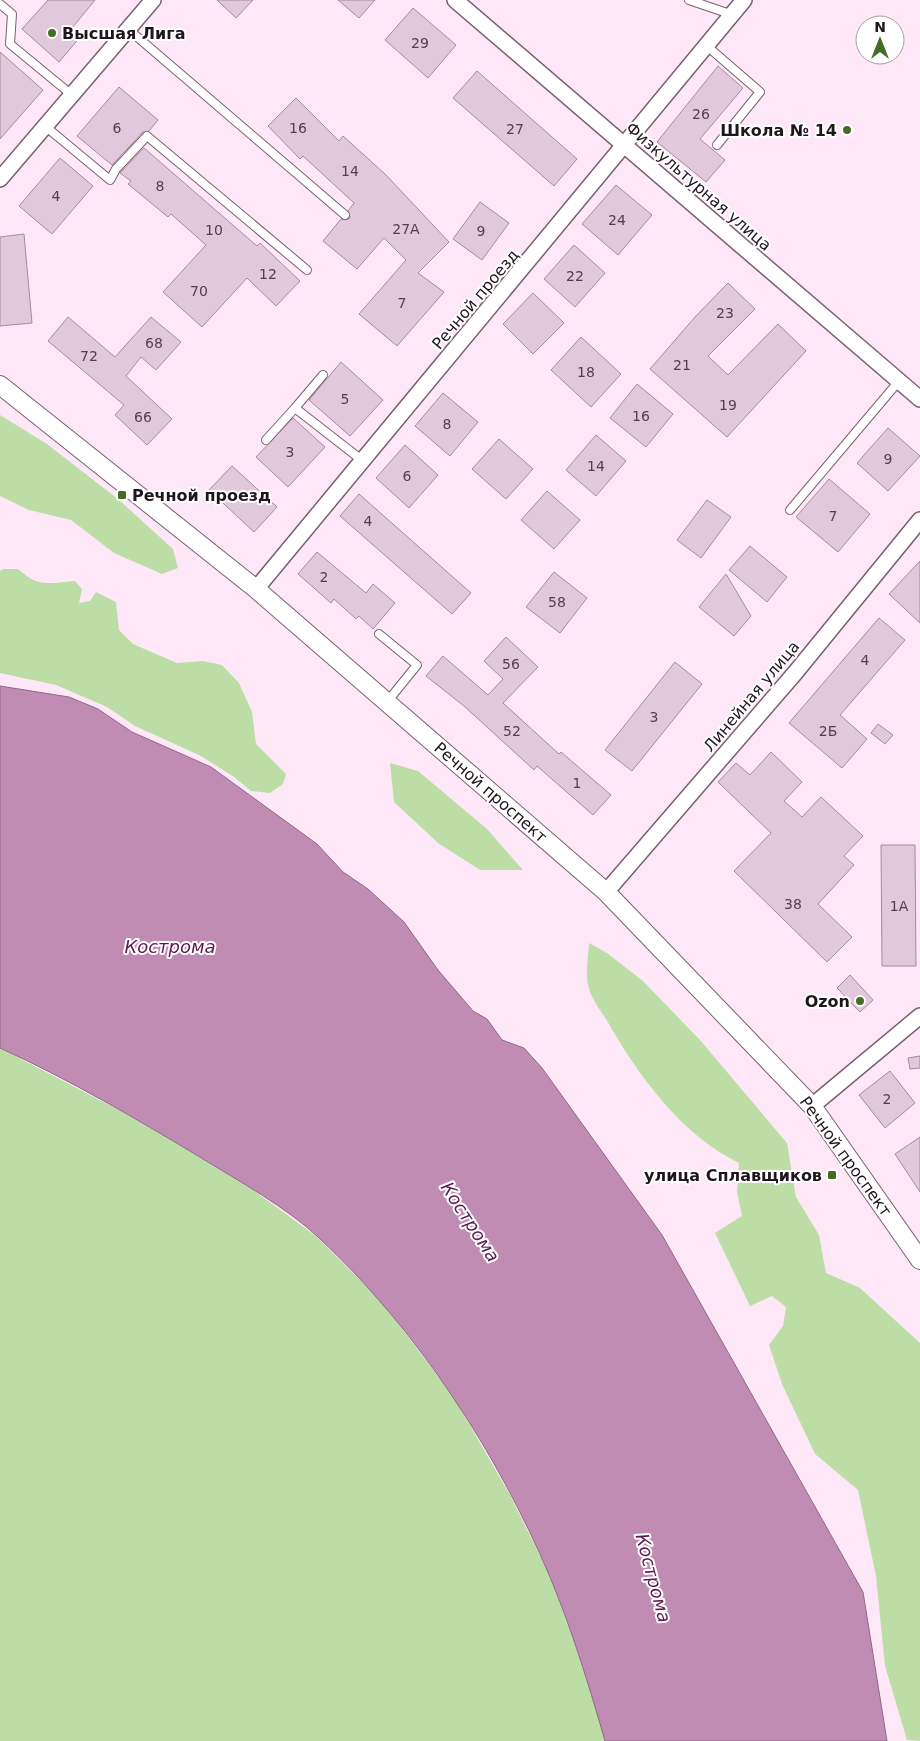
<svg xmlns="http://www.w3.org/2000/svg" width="920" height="1741" viewBox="0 0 920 1741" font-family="'DejaVu Sans',sans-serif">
	<rect width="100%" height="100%" fill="#fee8f8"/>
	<!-- green -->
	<path fill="#bddda6" d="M0,415L47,444L119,500L173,549L178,568L162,574L114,553L71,520L29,510L0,496Z
		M3,569H18C39,588 48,583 75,581L82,589L79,603L90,601L96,592L116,602L119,630L133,644L177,663L203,661L222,665L239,683L252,712L256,744L286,774L283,784L270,793L251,791L234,777L201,756L135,726L107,707L56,685L0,673V571Z
		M390,763L418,771L487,829L523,870H480L438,843L394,802Z
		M589,943L607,953L643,981L700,1040L787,1143L796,1197L819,1235L826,1273L860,1288L920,1343V1741L907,1740L885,1666L876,1576L858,1490L815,1454L782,1384L769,1345L783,1326L786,1307L772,1296L750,1306L715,1233L742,1216L737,1192L739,1163C681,1135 637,1074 606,1019C600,1010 592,999 589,989C585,974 588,959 589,943Z
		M0,1048L138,1120L249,1187L316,1236L380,1300L453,1396L510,1495L550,1576L586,1674L605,1741H0Z"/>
	<!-- water -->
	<path fill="#c18cb4" stroke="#906886" d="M0,686L69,697L98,709L132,732L211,767L317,844L343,872L368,889L404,922L438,970L473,1011L487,1019L502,1040L524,1048L542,1068L662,1235L863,1592L887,1741H605C589,1685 572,1630 550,1577C497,1452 417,1329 318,1237C287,1208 239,1181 203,1159C137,1119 70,1080 0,1048Z"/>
	<!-- building -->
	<path fill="#e2c8db" stroke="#a48b9d" d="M48,0H95L72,28L81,36L59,62L22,29Z
		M217,0H253L236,18Z
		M338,0H375L359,18Z
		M413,8L456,45L428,78L385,40Z
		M0,52L43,90L0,139Z
		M718,66L743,88L700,139L725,160L706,182L657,142Z
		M477,71L577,159L554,186L453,98Z
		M119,87L158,120L149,131L143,132L112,165L77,136Z
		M296,98L339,141L343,136L385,174L449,242L418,273L444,292L397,346L359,314L406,260L384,238L357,269L323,241L341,219L346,220L350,218L348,211L354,203L303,156L300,159L268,126Z
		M144,148L257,246L260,243L300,281L276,306L247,278L202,327L163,292L206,245L171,214L168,217L128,184L131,181L120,173Z
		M60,158L93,186L52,234L19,206Z
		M616,185L652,215L618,255L582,224Z
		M480,202L509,223L482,260L453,239Z
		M24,234L32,323L0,326V237Z
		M574,245L605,273L575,307L544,279Z
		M728,283L755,309L708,356L728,375L778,324L806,351L727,437L650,369L695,317Z
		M533,293L564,323L533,354L503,324Z
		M68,317L115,357L151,317L181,342L156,370L141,357L126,376L172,419L147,445L115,415L124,405L48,341Z
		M581,337L621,374L591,407L551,370Z
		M341,362L383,400L350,436L309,400Z
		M637,384L673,414L646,447L610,418Z
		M443,393L478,422L450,456L415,426Z
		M293,418L325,447L288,487L256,457Z
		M888,428L920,456L888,491L857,463Z
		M596,435L626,461L596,496L566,470Z
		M499,439L533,469L506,499L472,469Z
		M405,445L438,475L409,508L376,478Z
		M232,466L277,507L254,532L209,490Z
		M829,479L870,514L838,552L796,517Z
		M547,491L580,520L554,549L521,520Z
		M359,494L471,593L452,614L340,516Z
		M707,500L731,517L701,558L677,540Z
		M750,546L787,577L767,602L729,570Z
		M317,552L366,593L373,584L395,603L373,629L359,616L356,619L334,599L331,603L298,574Z
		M920,561V623L889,594Z
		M554,572L587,598L560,633L526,607Z
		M726,574L751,616L734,636L699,607Z
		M879,618L905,640L840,715L867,739L842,768L789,723Z
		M506,637L538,667L503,703L559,754L561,752L611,795L593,815L537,766L534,770L464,706L426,676L443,656L488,695L503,679L484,661Z
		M675,662L702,684L632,771L605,750Z
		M878,724L893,735L885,744L871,733Z
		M771,752L802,782L784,801L802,817L821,797L863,836L844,856L854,865L818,904L852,937L827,962L734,871L771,833L718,782L736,763L750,775Z
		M881,845H915L916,966H882Z
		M850,975L873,1000L860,1012L837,988Z
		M920,1056V1068L910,1069L908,1058Z
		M890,1071L915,1103L885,1128L859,1095Z
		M920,1137V1192L895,1154Z"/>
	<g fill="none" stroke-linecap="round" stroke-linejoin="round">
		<defs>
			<path id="service" d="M689,0L733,15
				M0,4L12,14L10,44L72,95
				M128,29L345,215
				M707,46L760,92L717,145
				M45,126L110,180L116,169L147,136L307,270
				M295,408L323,375
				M266,440L295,408L363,461
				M790,510L899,381
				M379,634L417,665L387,702"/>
			<path id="minor" d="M455,0L920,399
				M0,179L153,0
				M256,589L744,0
				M606,892L795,673L920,520
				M812,1106L920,1016"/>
			<path id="tertiary" d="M0,385L256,589L606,892L812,1106L920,1260"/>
		</defs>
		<!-- service casing -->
		<use href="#service" stroke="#786072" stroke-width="10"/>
		<!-- minor casing -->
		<use href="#minor" stroke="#786072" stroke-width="18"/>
		<!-- tertiary casing -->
		<use href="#tertiary" stroke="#786072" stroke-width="20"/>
		<!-- service -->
		<use href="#service" stroke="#fff" stroke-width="8"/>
		<!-- minor -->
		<use href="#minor" stroke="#fff" stroke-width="15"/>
		<!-- tertiary -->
		<use href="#tertiary" stroke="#fff" stroke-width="18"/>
	</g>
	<!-- markers -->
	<g fill="#456b24" stroke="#fff" stroke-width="2">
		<circle cx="52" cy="33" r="5"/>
		<circle cx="847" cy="130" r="5"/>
		<rect x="117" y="490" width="10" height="10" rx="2.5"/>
		<circle cx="860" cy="1001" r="5"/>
		<rect x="827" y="1170" width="10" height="10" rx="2.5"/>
	</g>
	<g text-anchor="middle" stroke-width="4" stroke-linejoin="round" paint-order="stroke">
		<!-- number labels -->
		<g font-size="14" fill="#50424c">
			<text x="420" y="48">29</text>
			<text x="701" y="119">26</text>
			<text x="117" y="133">6</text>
			<text x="298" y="133">16</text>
			<text x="515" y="134">27</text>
			<text x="350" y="176">14</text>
			<text x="160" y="191">8</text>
			<text x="56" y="201">4</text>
			<text x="617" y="225">24</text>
			<text x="406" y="234">27А</text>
			<text x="214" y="235">10</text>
			<text x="481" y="236">9</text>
			<text x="268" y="279">12</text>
			<text x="575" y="281">22</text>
			<text x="199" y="296">70</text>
			<text x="402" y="308">7</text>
			<text x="725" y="318">23</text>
			<text x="154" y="348">68</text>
			<text x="89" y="361">72</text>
			<text x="682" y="370">21</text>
			<text x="586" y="377">18</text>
			<text x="345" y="404">5</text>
			<text x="728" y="410">19</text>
			<text x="641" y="421">16</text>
			<text x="143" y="422">66</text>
			<text x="447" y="429">8</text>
			<text x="290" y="457">3</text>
			<text x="888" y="464">9</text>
			<text x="596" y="471">14</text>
			<text x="407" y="481">6</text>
			<text x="833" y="521">7</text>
			<text x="368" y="526">4</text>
			<text x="324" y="582">2</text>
			<text x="557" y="607">58</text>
			<text x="865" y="665">4</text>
			<text x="511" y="669">56</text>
			<text x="654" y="722">3</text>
			<text x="512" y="736">52</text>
			<text x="828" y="736">2Б</text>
			<text x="577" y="788">1</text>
			<text x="793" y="909">38</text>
			<text x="899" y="911">1А</text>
			<text x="887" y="1104">2</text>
		</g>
		<!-- poi labels -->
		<g font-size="16" font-weight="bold" fill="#1f151c" stroke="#fff" text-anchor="end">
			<text x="62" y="39" text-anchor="start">Высшая Лига</text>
			<text x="837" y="136">Школа № 14</text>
			<text x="132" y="501" text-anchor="start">Речной проезд</text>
			<text x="850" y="1007">Ozon</text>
			<text x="822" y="1181">улица Сплавщиков</text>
		</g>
		<!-- street labels -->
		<g font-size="16" fill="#1f151c" stroke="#fff">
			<text transform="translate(699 186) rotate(41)" y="6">Физкультурная улица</text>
			<text transform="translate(475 299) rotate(-50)" y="6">Речной проезд</text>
			<text transform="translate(751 696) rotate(-50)" y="6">Линейная улица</text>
			<text transform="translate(491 792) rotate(41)" y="6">Речной проспект</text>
			<text transform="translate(846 1156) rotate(54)" y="6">Речной проспект</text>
		</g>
		<!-- water labels -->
		<g font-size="18" font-style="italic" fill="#5b1b50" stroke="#fff">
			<text x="170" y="953">Кострома</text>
			<text transform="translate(470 1222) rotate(57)" y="6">Кострома</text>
			<text transform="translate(653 1578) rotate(75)" y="6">Кострома</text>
		</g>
	</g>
	<!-- north arrow -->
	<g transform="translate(880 40)"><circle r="24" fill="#ffffff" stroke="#a5a1a4"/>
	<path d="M0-4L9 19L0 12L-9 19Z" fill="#456b24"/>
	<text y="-8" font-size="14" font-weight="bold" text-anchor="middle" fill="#1f151c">N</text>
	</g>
</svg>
